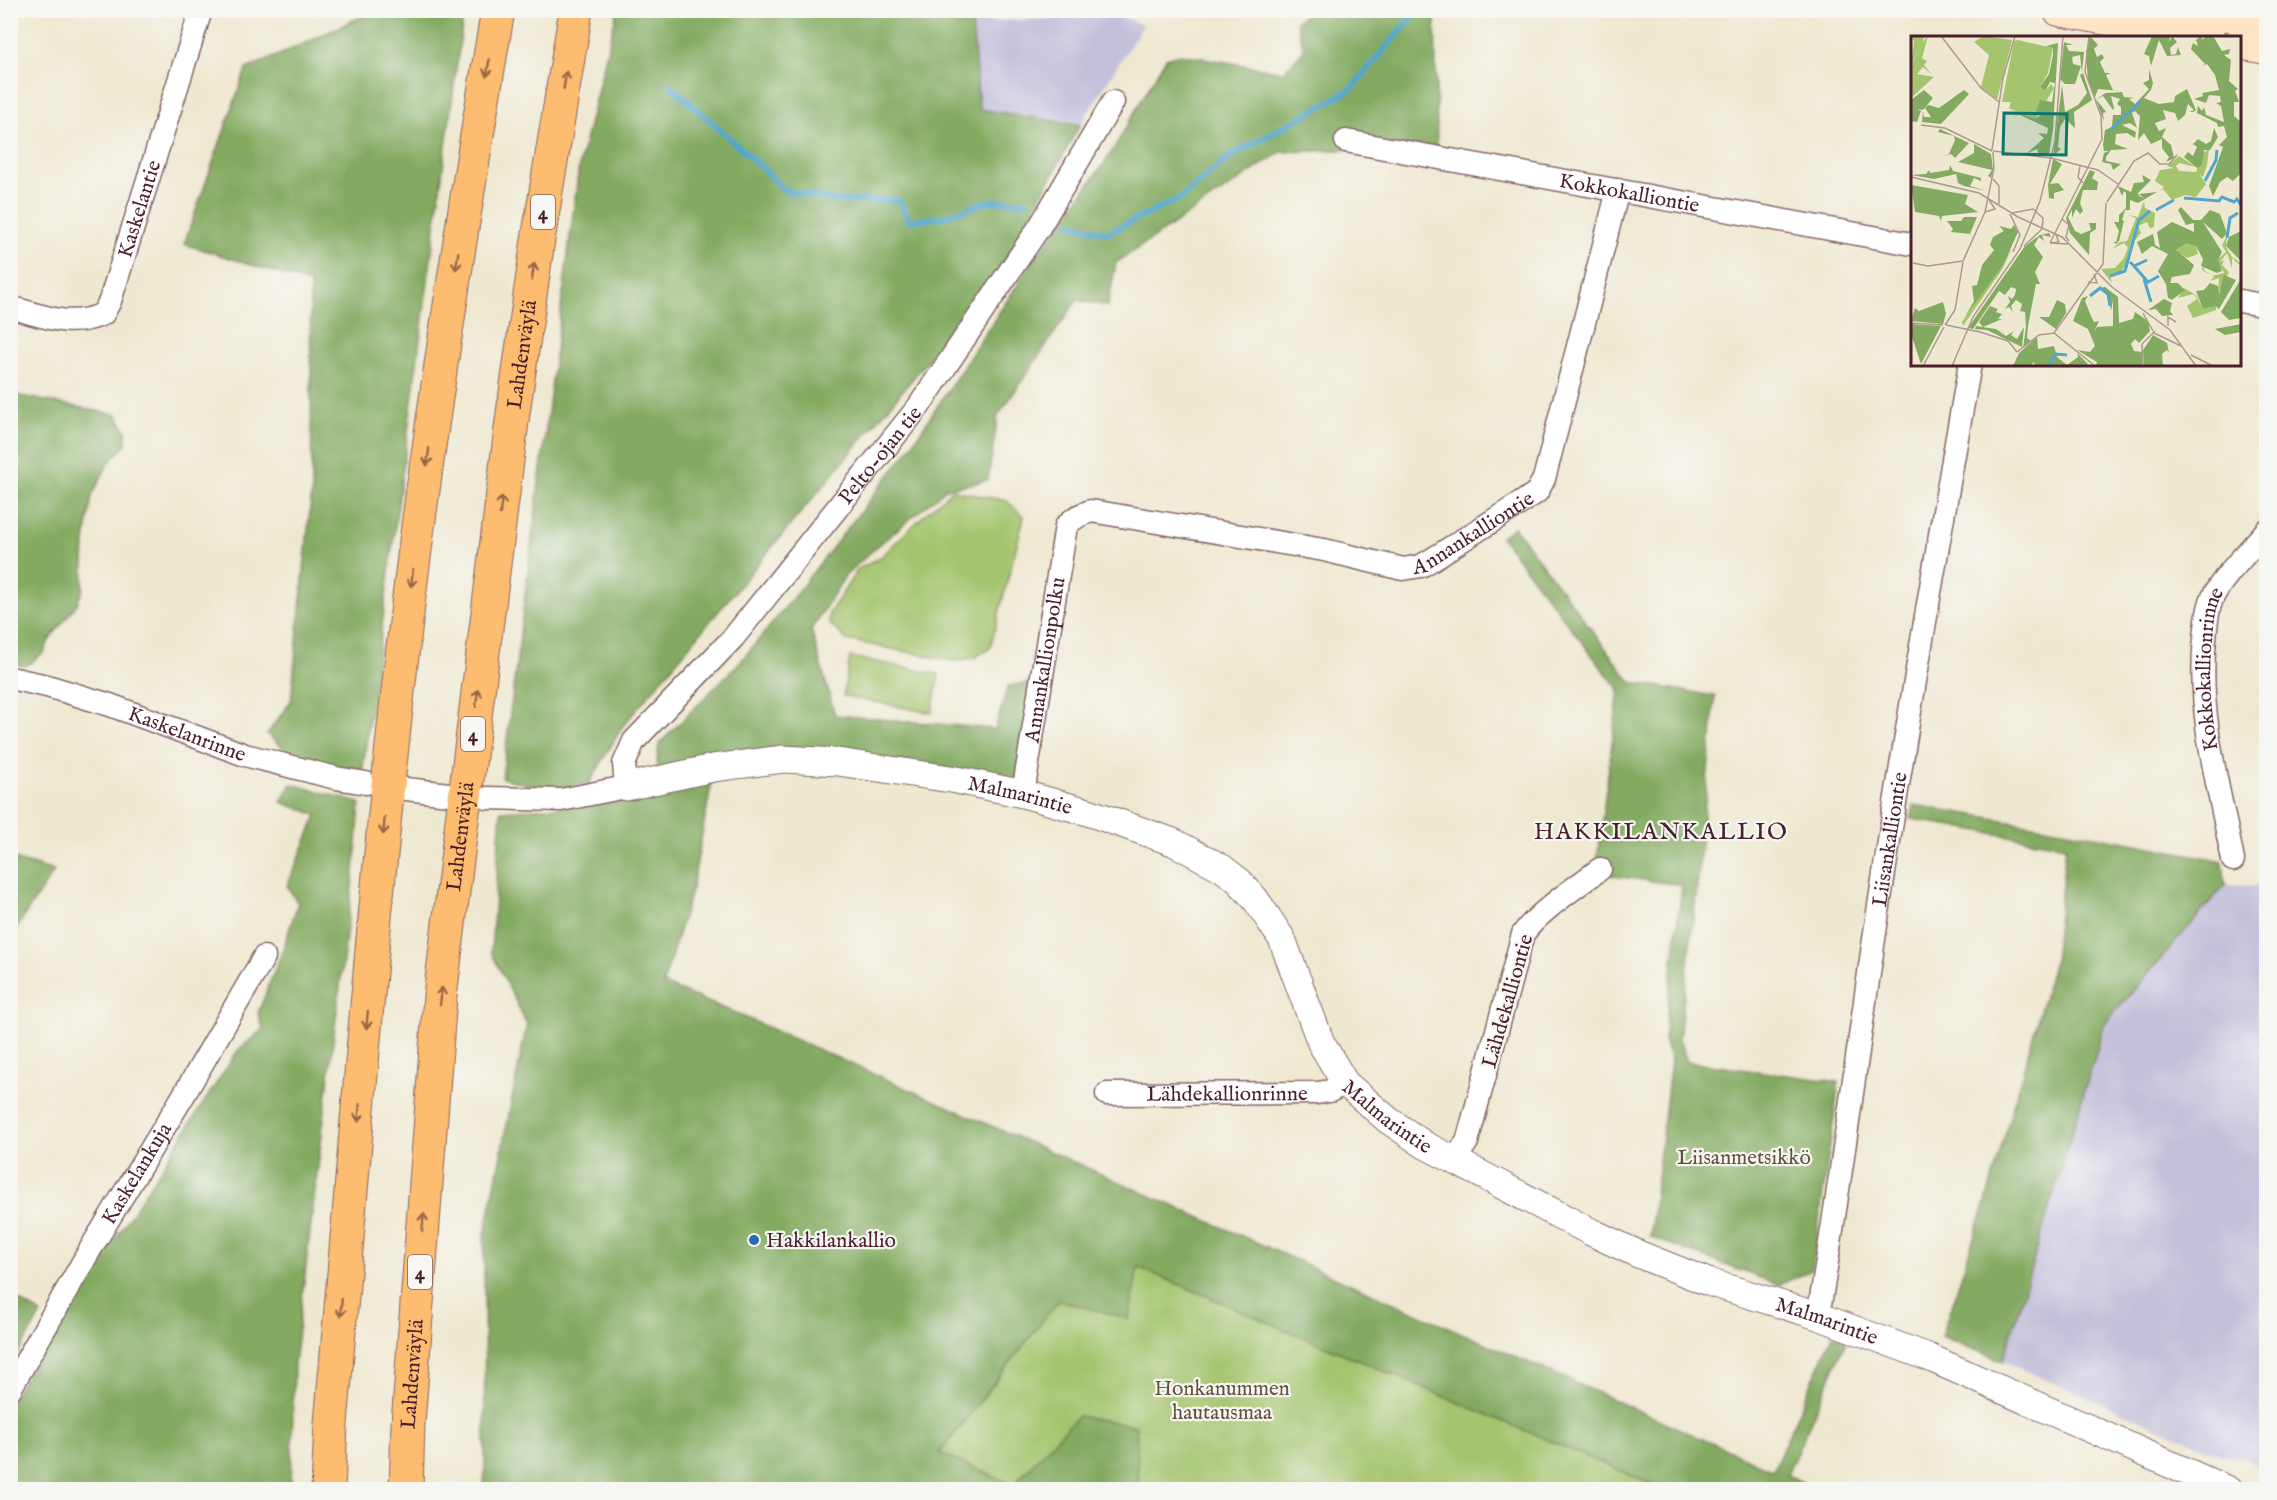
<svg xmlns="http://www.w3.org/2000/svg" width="2277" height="1500" viewBox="0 0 2277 1500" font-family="'IM FELL English',serif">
	<rect width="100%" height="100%" fill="#f6f6f2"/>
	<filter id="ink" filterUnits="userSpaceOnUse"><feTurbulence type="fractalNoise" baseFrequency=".0167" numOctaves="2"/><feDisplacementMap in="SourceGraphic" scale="12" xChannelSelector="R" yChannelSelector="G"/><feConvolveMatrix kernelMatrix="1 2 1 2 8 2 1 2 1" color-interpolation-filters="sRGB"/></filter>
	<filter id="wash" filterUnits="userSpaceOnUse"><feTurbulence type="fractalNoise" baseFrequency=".008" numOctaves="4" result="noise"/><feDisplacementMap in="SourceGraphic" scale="24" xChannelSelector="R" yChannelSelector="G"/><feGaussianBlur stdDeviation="1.35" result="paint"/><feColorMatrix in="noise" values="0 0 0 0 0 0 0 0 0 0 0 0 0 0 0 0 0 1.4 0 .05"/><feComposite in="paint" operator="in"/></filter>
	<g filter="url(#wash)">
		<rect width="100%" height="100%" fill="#efe8d0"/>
		<!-- industrial -->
		<path fill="#c4c0db" d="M1119,16L1143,25L1080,125L979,109L972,22Z
			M2225,885L2266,886V1472L2245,1457L2221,1455L2003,1361L2105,1023Z"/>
		<!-- green -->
		<path fill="#a4c56e" stroke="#77724c" stroke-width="1.5" d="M952,490L1007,501L1024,517L990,648L974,658L954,661L847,640L829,623V614L858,569L881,557L923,516Z
			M850,657L939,674L932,713L843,696Z
			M1138,1267L1663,1489H1139L1136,1426L1078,1416L1013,1485L939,1454L1059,1300Z"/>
		<!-- forest -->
		<path fill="#83aa61" stroke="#666446" stroke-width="1.5" d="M908,10L967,14L972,22L979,109L1080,125L994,281L622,727L589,784L549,790L502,778L579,166L617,11Z
			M373,11H464L362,775L298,761L267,734L291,701L312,488L310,283L184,244L246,69L288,51Z
			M1311,11H1435L1437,146L1281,152L1116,263L1108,306L1077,300L998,416L988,480L946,489L874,549L845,576L811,630L835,715L995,729L1008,686L1034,682L1018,779L828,750L656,769L659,744L741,661L789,603L908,451L1029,267L1110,155L1166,58L1180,54L1283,72L1304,50L1296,21Z
			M11,394L117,415L126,431V444L108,464L92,496L85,542L83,588L77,604L50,639L44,652L31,663L24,666L11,663Z
			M1514,527L1631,682L1715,696L1697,887L1679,1039L1687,1062L1839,1082L1812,1270L1779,1285L1650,1237L1671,1060L1664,1040L1682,885L1613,876L1597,858L1619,690L1501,537Z
			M712,781L692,888L663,984L733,1012L1773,1470L1833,1335L1847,1339L1787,1475L1818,1489H1663L1138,1267L1129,1319L1059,1300L939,1453L1013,1485L1078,1416L1136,1426L1139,1489L483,1490L485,1472L484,1239L527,1024L491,952L501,811L587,805Z
			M291,784L360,803L356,854L294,1364L291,1489H11L10,1401L238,1050L263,1029L258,1013L283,949L298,903L287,886L317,815L281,802Z
			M1914,805L2068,831L2223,861L2225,885L2105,1023L2003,1361L1941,1336L1986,1202L2054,961L2066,846L1911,819Z
			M11,858L54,871L11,936L10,858Z
			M11,1296L41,1314L11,1366Z"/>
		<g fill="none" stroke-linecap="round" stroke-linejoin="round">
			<!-- stream -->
			<path stroke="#50a6cd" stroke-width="6" d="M671,86L759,165L784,190L837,201L899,200L909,221L942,217L989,201L1027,202
				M1070,223L1107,233L1181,198L1229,157L1350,90L1418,10"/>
		</g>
	</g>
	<g filter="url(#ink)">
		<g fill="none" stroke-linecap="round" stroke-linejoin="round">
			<defs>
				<g id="minor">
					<path id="s1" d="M1346,141L1912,244"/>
					<path d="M2240,301L2266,306"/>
					<path id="s2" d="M10,307C42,316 71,329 103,314L110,301L201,10"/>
					<path id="s3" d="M10,678L47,686L110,705L245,755L336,778L366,783"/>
					<path d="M406,789L449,794"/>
					<path id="s4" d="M1023,794L1066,526C1074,517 1080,515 1091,511L1324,550L1403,569L1421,566L1431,560L1524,501L1537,492L1544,479L1618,190"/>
					<path id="s5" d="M487,798L561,800L626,787L624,764L634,741L733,638L919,406L1040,226L1113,102"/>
					<path id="s6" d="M2233,860C2219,788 2197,713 2205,639C2206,627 2207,611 2212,599C2221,578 2251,549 2266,531"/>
					<path id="s7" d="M1107,1094L1317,1093L1330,1091L1345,1083"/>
					<path d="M1454,1160L1467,1142L1523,934C1538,912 1578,886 1600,869"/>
					<path id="s8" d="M1818,1316C1841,1184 1857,1051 1877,919C1905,733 1937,549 1970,364"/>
					<path id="s9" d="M10,1389L91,1248L185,1093L264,957"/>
				</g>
				<g id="tertiary">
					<path id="s10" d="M626,787L713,768L783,759L838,762L957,780L1023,794L1088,812L1173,842L1222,868L1239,881L1256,900L1282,939L1321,1043L1345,1083L1388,1120L1425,1145L1591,1232L1638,1254L1708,1282L1818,1316L1928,1357L2228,1490"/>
				</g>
				<path id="secondary" d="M2059,10L2210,38
					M2203,10L2266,22
					M2240,43L2266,48"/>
				<g id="motorway">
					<path d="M328,1490L331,1423C358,1121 379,819 419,519C442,349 469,180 498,10"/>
					<path id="s11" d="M406,1490L408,1424L440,996L513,413L538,240L576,10"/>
				</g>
			</defs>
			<!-- minor casing -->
			<use href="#minor" stroke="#846565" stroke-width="25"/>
			<!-- tertiary casing -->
			<use href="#tertiary" stroke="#846565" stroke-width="29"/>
			<!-- secondary casing -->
			<use href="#secondary" stroke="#846565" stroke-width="34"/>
			<!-- motorway casing -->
			<use href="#motorway" stroke="#846565" stroke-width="35"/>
			<!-- minor -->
			<use href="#minor" stroke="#fff" stroke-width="22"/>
			<!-- tertiary -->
			<use href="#tertiary" stroke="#fff" stroke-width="27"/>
			<!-- secondary -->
			<use href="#secondary" stroke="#fee4c5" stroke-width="32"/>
			<!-- motorway -->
			<use href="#motorway" stroke="#fdbc6f" stroke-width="33"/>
		</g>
		<!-- one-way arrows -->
		<defs><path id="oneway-shaft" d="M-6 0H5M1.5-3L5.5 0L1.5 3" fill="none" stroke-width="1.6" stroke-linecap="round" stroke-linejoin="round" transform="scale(1.5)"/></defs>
		<g stroke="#9b664a">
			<use href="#oneway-shaft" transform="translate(488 68) rotate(100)"/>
			<use href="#oneway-shaft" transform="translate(565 80) rotate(-81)"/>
			<use href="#oneway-shaft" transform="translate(457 261) rotate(98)"/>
			<use href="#oneway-shaft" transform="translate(533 272) rotate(-82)"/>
			<use href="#oneway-shaft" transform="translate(428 457) rotate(98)"/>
			<use href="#oneway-shaft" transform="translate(501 505) rotate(-83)"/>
			<use href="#oneway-shaft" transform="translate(412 578) rotate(97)"/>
			<use href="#oneway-shaft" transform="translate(477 698) rotate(-83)"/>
			<use href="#oneway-shaft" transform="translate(384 826) rotate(95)"/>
			<use href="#oneway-shaft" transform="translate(441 996) rotate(-84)"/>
			<use href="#oneway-shaft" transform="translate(367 1020) rotate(95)"/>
			<use href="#oneway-shaft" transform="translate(359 1113) rotate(95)"/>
			<use href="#oneway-shaft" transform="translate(423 1222) rotate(-86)"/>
			<use href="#oneway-shaft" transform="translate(341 1308) rotate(95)"/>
		</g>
	</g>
	<!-- markers -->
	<circle fill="#1f6fb2" stroke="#f6f6f2" stroke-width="2" cx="754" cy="1240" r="6"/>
	<g text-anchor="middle" stroke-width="4.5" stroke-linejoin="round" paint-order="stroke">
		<!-- shield labels -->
		<g fill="#f6f6f2" stroke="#7e6067" stroke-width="1.5">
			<rect x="531" y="195" width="24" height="34" rx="4.5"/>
			<rect x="461" y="717" width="24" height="34" rx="4.5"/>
			<rect x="408" y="1255" width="24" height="34" rx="4.5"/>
		</g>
		<g font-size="20" font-weight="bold" fill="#4a1f2b">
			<text x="543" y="219">4</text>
			<text x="473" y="741">4</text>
			<text x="420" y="1279">4</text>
		</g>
		<!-- street labels -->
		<g font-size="21" fill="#4a1f2b" stroke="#f6f6f2">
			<text dy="7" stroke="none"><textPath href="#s1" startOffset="288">Kokkokalliontie</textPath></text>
			<text dy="7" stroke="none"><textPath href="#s2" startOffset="207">Kaskelantie</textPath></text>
			<text dy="7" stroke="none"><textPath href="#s11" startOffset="1142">Lahdenväylä</textPath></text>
			<text dy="7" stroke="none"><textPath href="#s5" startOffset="566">Pelto-ojan tie</textPath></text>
			<text dy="7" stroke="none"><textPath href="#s4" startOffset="698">Annankalliontie</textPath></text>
			<text dy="7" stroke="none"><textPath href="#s4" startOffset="136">Annankallionpolku</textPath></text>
			<text dy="7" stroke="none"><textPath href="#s6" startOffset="194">Kokkokallionrinne</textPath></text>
			<text dy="7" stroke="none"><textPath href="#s3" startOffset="186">Kaskelanrinne</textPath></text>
			<text dy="7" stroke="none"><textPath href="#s10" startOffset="400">Malmarintie</textPath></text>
			<text dy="7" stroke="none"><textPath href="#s11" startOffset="656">Lahdenväylä</textPath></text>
			<text dy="7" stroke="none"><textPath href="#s8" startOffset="482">Liisankalliontie</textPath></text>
			<text transform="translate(1507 1001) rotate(-74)" y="7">Lähdekalliontie</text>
			<text dy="7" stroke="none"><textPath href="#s7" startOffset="120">Lähdekallionrinne</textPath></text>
			<text dy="7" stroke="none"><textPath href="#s10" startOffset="921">Malmarintie</textPath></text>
			<text dy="7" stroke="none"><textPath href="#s9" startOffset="250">Kaskelankuja</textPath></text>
			<text dy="7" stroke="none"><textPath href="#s10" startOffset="1408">Malmarintie</textPath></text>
			<text dy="7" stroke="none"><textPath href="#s11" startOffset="116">Lahdenväylä</textPath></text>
		</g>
		<!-- park labels -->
		<g font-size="21" fill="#65513f" stroke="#f6f6f2">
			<text x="1744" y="1164">Liisanmetsikkö</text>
			<text x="1222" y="1395">Honkanummen<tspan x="1222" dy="24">hautausmaa</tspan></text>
		</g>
		<!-- poi labels -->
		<g font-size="21" fill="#4a1f2b" stroke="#f6f6f2" text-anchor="start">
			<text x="766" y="1247">Hakkilankallio</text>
		</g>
		<!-- quarter labels -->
		<g font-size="24" letter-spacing="1.5" fill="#4a1f2b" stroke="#f6f6f2">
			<text x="1661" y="839">HAKKILANKALLIO</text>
		</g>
	</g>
	<!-- overview -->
	<g transform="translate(1911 36)">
		<rect width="330" height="330" fill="#efe8d0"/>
		<path d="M0,0H13L12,6L17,0L11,22L16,25L13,29L21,39L12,31L6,38L23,41L0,62V29L12,8L0,28L3,5ZM72,0L101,4L86,64L70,51L78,19L63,6ZM107,4L142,12L137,37L129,51L134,55L140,48L143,52L124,84L98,72L100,66H91L103,5ZM298,113L296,129L292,141L289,139L295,148L285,161L274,159L261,164L252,153L248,155L253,151L244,145L249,134L263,132L256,130L268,120L285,131L268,127L265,130L268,135L285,136L292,117ZM233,165L234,172L244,177L243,191L239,192L236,186L227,190L230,197L219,210L216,227L209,237L199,240L201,247L190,233L204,232L213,222L217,212L213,207L201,213L209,206L216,205L225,182L217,179L227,181ZM316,200L315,211L321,221L327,225L330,229V230L321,222V232L316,217L309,226L313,224L311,229L318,236L307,259L308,242L299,245L303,241L291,234V232L295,229L292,233L301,240L313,237L306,224L315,216L311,209ZM274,206L285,210L287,218L276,222L265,215ZM101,211L92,232L52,290L51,286ZM273,252L285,259L292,273L306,269L305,274L282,282L276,270L286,263L283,258L267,262Z" fill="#a4c56e"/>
		<path d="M179,0L187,9L183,13L186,21L191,18L193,22L189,26L194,37H200L195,39L202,54L209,55L187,53L184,61L177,46L175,16ZM241,0H259L258,6L261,0L266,6L259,12L260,19L265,18L267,11L270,19L256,20L248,4L240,30L238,20L233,18ZM290,0L292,4L294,0H302L311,15L319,13L318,18L313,19L320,24L318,45L327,53L324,55L328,66H323V80L330,86V137L322,145L316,141L309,146L302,160L298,150L312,111L308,109L316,101L313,90L307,91L306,87L286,77L287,70L291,75L293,71L295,79L313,86L310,70L305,67L310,66L309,60L298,59L295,67L283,63L292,60L291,57L308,54L304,39L296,28L291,30L294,28L280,13L282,7L287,10L285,4ZM153,6L162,9H155L158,15L173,16L171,36L169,19L161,21L162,28L170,30L164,48H154L149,43ZM147,7L142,93L138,119H128L126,113L115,118L133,102L127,97L136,98L137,92L107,78L104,81L106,77L94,72L124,83L130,79H124L129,64L141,66L144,47L139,46L134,55L129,51L138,38L142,19V12L135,10ZM238,33L242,47L240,54L233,62L248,68L263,66L264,60L276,53L285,74L282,76H278L283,74L277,68L274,79L267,85L264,77L252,74L255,83L244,87L248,95L255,92L251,101L260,109L263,122L255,126L258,121L251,112V103L240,108L233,97L227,104L229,80L224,75L221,77L226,92L219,87L211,89L225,96L224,102L216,97L205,98L204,108L217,113L200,114L195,121V125L210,128L202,134L200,128L191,126L193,117L198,115H193L192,109L194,94L201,91L202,79H210V71L206,68L209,63L200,60L203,72L200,78L202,74L192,60L185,63L195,76L192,77L193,86L185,63L195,57L211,56L213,61L223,62L218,63L224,68L238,53L232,47L238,44ZM172,37L181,64L163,76L164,92L154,83L149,91L147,111L150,113L142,120L151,49L154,76L167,69L176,57L169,39ZM13,54L22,62L12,74L6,73L10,75L6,86L0,85V64ZM53,54L58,58L30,88L11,86L12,75L13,81H20L14,72L17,69L28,72ZM303,92L307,101L299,114H293L291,129L286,132L273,121L277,116L282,120L286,111L282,108L287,103L295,108L300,105ZM29,93L58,107L44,122L40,118L31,120L38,118L44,104L43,100L27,96ZM63,108L80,118L82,134L80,142L77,140L81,134L47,126L63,117ZM142,123L151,128L139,148L147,147L153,154L143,157V163L138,162L137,149ZM39,129L42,135L70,142V145L63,142L59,150L76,155L53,150L47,147L45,138L23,143L0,139L15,138L18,134L19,137L38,134ZM179,134L184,136L181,142L187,146L186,154H172L169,167L172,175L169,178L165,173L161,182V174L157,181L164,195L170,198L180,194L178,187H185V193L179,197L178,219L159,197L155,182ZM231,139L240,144L227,157L228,160L233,162L228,158L246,156L227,167L219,164V174H214L211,184L213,185L208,205L205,208L202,206H205L208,195L203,186H208V179L215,172V157L213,155L211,160L207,150L220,156L223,147L233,146ZM0,149L57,159L54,168L67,176L31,180L30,185L28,180L4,176ZM270,171L282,184H290L299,174L309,178L316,197L311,203L292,186L311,216L307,224L311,235L306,237L290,230L292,223L285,210L275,207L265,214L283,229L279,238L261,241L259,247H267L274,254L261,264L257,262L255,248L247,235L257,218L241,210L231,218L226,206L242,198L244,209L249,212L246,196L261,186L283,196V187L275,189L267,174ZM53,181H66L59,198L40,196L42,193L36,185H50ZM103,189L107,196L92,229L54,281L63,265L61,250L66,249L71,229L83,214L79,209L82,201L93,195L88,190L100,193ZM330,195V225L315,210L318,201ZM138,197L140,201L131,199L133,205L128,201L123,209L132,221L124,236L129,248H125L117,290L116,302L120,305L112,312L115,291L114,276L109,275L111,268L105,264L100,270L102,276L98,271L94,273L99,266L97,260L101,263L104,259L105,253L100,251L94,259L88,255L62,293L57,292L114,210L129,199ZM313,239L325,244L308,273L305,270L292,273L285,255L293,254L299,247L307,250L308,259ZM330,243V282L318,284L310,276ZM194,251L207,261L208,287L222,283L224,276L237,285L239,295L228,307L224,303L220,308L223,315L231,316V330H185L186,326L166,314L179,316L184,310L177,293L162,285L171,262L177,260L174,265L180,280L183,286L188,285L183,296L186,291L202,290V264L200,275L197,258L189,252ZM253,263L261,267L259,275L262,279L251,280L245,273L237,274ZM146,264L154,268L155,277L145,293L128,281H138ZM32,266L35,278L32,288L0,285L4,272L8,275ZM79,270L87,273L85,276L91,278L87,283H91L72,291L68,286ZM0,288L30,290L10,328L0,298ZM330,288V296L314,299L304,293ZM65,290L85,293L95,300L103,295L100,299L106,303L113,291L111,311L76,294L64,293ZM242,299L256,307L258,317L256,314L251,318L252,330H233L232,314ZM126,301L127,313L143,310L146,321L156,329L167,321L166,317L177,328L174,330H124L123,326L119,330H102L108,317Z" fill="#83aa61"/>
		<path fill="none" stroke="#50a6cd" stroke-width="3" d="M200,93L230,65M294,145L305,124L306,114M273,162L308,165L311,161L323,166L326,163L330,169M245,174L263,164M316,202L319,182L327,177M219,226L223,230L236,224M223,230L237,246L248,240M199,240L214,235L228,184L239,175M233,243L240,266M179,260L189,252L197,258L199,270M137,330L145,318L156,319"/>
		<path fill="none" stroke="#ad988e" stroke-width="1.5" d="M30,0L70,52L88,66M10,89L34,92L81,115M81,114L92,42L104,0M82,115L140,122L187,134L207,148M169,130L167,141L172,147M0,141L68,157L107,181L151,201L201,251L259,294L285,330M82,143L88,150V168M196,166L223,125L237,117L249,128H258L266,119M74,176L84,173L78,164M101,177L122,173L132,182L131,193L113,210M99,178L109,199L102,216M151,183L158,189L155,201L158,205M145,199L148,206L139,207L157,208M139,207L191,103L190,80L174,36L178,0M52,225L74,176L83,132L82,116M2,227L17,230L52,225M177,246L186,247L183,238M232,277L242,295M0,287L32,289M34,289L44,274L52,226M35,289L69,296M257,290V281L265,286M66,295L97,305L106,316M143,297L192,228L195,167M243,297L270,310M106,316L128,299L143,297L184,330M280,319L302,330M12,330L33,291M41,330L62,281L109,213L129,165L144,105L152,0M232,330L231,308L244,295"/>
		<path fill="#0f766e" fill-opacity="0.15" stroke="#0f766e" stroke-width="3" d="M93,77L156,78L155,119L92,118Z"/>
		<rect width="330" height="330" fill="none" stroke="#4a1f2b" stroke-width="3"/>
	</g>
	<!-- margin -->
	<rect width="2277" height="1500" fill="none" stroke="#f6f6f2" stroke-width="36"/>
</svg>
